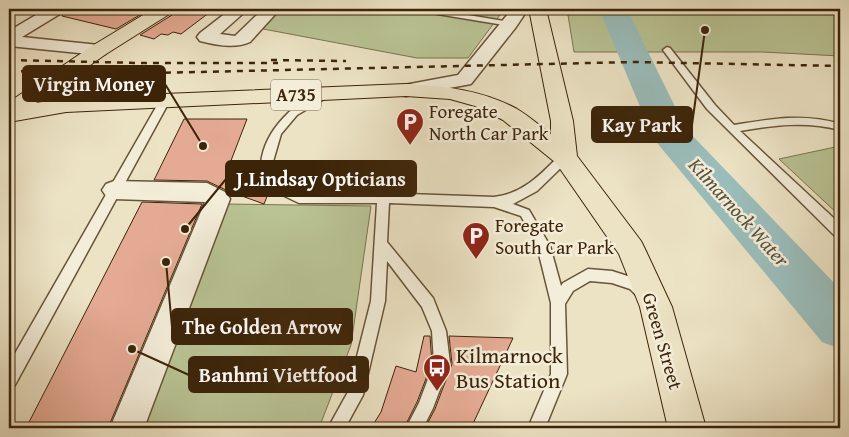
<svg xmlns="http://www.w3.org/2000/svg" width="849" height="437" viewBox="0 0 849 437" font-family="'Gentium Book Plus',serif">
	<rect width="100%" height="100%" fill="#ece3c5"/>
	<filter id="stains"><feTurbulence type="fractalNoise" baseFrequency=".004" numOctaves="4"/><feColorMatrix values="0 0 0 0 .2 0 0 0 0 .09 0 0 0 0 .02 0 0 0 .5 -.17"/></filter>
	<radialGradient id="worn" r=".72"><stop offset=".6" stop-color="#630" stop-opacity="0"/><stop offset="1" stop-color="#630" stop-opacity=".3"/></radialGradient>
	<!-- green -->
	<path fill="#b9c394" stroke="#7a744e" d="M276,9H491L503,11L468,58H417L258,28Z
		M567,9H840V56L763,52H574Z
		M840,146V216L779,159Z
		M224,204L371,206L351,345L319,428H136Z"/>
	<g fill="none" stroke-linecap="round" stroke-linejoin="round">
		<!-- river -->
		<path fill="#9abdbb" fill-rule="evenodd" d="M599,9H627L686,129L840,289V349L822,342L658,144L652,135Z"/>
	</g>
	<!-- building -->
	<path fill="#e5aa94" stroke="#3c2409" d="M67,9H150L116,29L62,16Z
		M176,9H214L181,34L173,32L168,35L161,34L154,39L140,35L172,15Z
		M184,119H247L227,171L268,194L264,204L228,191L207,181L154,180Z
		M142,202L202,204L108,428H26Z
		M424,336H430L432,363L417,402L404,428H371L381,412L396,366L416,372Z
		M449,336L513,338L471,428H425L435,409L452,364Z"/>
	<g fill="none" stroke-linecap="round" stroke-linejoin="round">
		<defs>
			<path id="lane" d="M415,9H432L510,22L514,24L510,26L419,11Z
				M667,47L670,48L715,105L734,125C770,119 805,113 840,124V130C806,121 775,125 740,131L840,224V237L835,236L707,109L663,50Z
				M328,90L333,93L331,95L297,115L281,134L272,165L279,183L300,193H367L369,176L375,172L381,176L379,193L494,197C523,194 541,174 561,154H569L571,157L569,160L537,191L513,204L529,210L550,246L561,286L563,283L588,269L612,271L640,280L650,293L648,297L643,299L638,297L630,289L612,283L590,281L573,291L565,304L567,374L545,428H528L551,374V303L537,246L521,216L494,207L389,203L387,242L433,298L446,331L450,363L433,408L423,428H406L419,403L434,363L432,331L422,307L387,261L385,301L363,395L345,428H328L348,392L371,301L377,203H299L270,189C266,183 260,171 261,164C264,130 296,99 328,90Z
				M164,99L169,102L15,385L9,387V364L159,102Z"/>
			<path id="street" d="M46,9H65L63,12L22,37L99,45L105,46L108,50L105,54L99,55L9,46V31Z
				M231,9H248L220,34L235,36L263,9H280L250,42C235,49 216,45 200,41L197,37L200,33Z
				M512,9H528L516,27L471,84L406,96L399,94L396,90L399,86L458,75Z
				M114,181L207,183L227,193L230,199L144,428H110L205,202L114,199L106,196L102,190L106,184Z"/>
			<path id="primary" d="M153,9H174L171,13L106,54L36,103L66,98L406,84C445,86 482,90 517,109C529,116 540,126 551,134V121L529,9H546L573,121L577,156L641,241L645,249L672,307L706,428H668L640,307L619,254L556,163L503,120L475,106L450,99L406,96L66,112L9,122V102L92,46Z"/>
		</defs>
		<!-- lane casing -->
		<use href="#lane" stroke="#685438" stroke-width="3"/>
		<!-- street casing -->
		<use href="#street" stroke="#685438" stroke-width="3"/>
		<!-- primary casing -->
		<use href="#primary" stroke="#3c2409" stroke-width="2"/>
		<!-- lane -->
		<use href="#lane" fill="#f3edd9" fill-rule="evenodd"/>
		<!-- street -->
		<use href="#street" fill="#f3edd9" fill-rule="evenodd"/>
		<!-- primary -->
		<use href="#primary" fill="#ece3c5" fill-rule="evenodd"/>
		<!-- rail -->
		<path stroke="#3c2409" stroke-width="2.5" stroke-dasharray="6 6" stroke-linecap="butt" d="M9,60L140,63H278
			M271,60L346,61
			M9,71L111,74L633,62L840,66"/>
	</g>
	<!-- icons -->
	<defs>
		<symbol id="parking-pin" viewBox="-11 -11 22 30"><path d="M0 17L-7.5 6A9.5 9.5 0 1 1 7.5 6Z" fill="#8f2418" stroke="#f3edd9"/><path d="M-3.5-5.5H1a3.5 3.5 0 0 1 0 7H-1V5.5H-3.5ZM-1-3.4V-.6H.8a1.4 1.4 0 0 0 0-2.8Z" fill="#fff"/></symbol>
		<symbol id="bus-pin" viewBox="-11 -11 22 30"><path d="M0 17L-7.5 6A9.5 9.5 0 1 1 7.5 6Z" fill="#8f2418" stroke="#f3edd9"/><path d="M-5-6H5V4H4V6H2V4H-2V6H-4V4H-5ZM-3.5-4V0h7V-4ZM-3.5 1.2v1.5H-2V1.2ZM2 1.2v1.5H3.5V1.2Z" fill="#fff"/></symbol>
	</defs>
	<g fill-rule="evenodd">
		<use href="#parking-pin" x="394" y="106" width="32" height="43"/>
		<use href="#parking-pin" x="460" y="220" width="32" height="43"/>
		<use href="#bus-pin" x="421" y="352" width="32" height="43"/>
	</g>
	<g text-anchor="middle" stroke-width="5" stroke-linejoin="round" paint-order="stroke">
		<!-- shield labels -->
		<rect fill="#f3edd9" stroke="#736047" stroke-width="1" x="271" y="79.5" width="50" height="31" rx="4"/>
		<g font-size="18" font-weight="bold" fill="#3c2409">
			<text x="296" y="101">A735</text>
		</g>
		<!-- poi labels -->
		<g font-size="19" fill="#3c2409" stroke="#f3edd9" text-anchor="start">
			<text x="429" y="118">Foregate<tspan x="429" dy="22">North Car Park</tspan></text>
			<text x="495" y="232">Foregate<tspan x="495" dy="22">South Car Park</tspan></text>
		</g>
		<!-- street labels -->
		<g font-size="19" fill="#3c2409" stroke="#f3edd9">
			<text transform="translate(663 341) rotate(74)" y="7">Green Street</text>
		</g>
		<!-- water labels -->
		<g font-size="20" font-style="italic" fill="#58523e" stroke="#f3edd9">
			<text transform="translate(739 212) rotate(48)" y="7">Kilmarnock Water</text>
		</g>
		<!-- near-poi labels -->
		<g font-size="22" fill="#3c2409" stroke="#f3edd9" text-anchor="start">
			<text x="456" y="363">Kilmarnock<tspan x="456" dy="25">Bus Station</tspan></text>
		</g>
	</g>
	<!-- callouts -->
	<path fill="none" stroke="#3c2409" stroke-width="2" d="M203 146L165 84M705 30L692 125M185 229L226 179M166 262L172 327M132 349L189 375"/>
	<g fill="#3c2409" stroke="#f3edd9" stroke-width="2">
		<circle cx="203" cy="146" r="5"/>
		<circle cx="705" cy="30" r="5"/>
		<circle cx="185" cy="229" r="5"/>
		<circle cx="166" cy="262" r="5"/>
		<circle cx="132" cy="349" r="5"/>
	</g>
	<g fill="#3c2409" stroke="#3c2409" stroke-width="2">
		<rect x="23" y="66" width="142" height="35" rx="5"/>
		<rect x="592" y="107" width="100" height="35" rx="5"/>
		<rect x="226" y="161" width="190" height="35" rx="5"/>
		<rect x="172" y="309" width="180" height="35" rx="5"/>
		<rect x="189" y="357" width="179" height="35" rx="5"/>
	</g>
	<g font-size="20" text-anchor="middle" font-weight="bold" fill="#fff">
		<text x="94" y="91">Virgin Money</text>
		<text x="642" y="132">Kay Park</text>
		<text x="321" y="186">J.Lindsay Opticians</text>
		<text x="262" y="334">The Golden Arrow</text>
		<text x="278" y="382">Banhmi Viettfood</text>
	</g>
	<!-- margin -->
	<rect width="849" height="437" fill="none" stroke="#ece3c5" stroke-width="30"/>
	<rect x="10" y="10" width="829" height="417" fill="none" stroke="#3c2409" stroke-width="2.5"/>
	<rect x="15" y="15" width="819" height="407" fill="none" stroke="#3c2409"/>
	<rect width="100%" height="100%" filter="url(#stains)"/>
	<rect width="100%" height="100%" fill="url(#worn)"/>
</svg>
